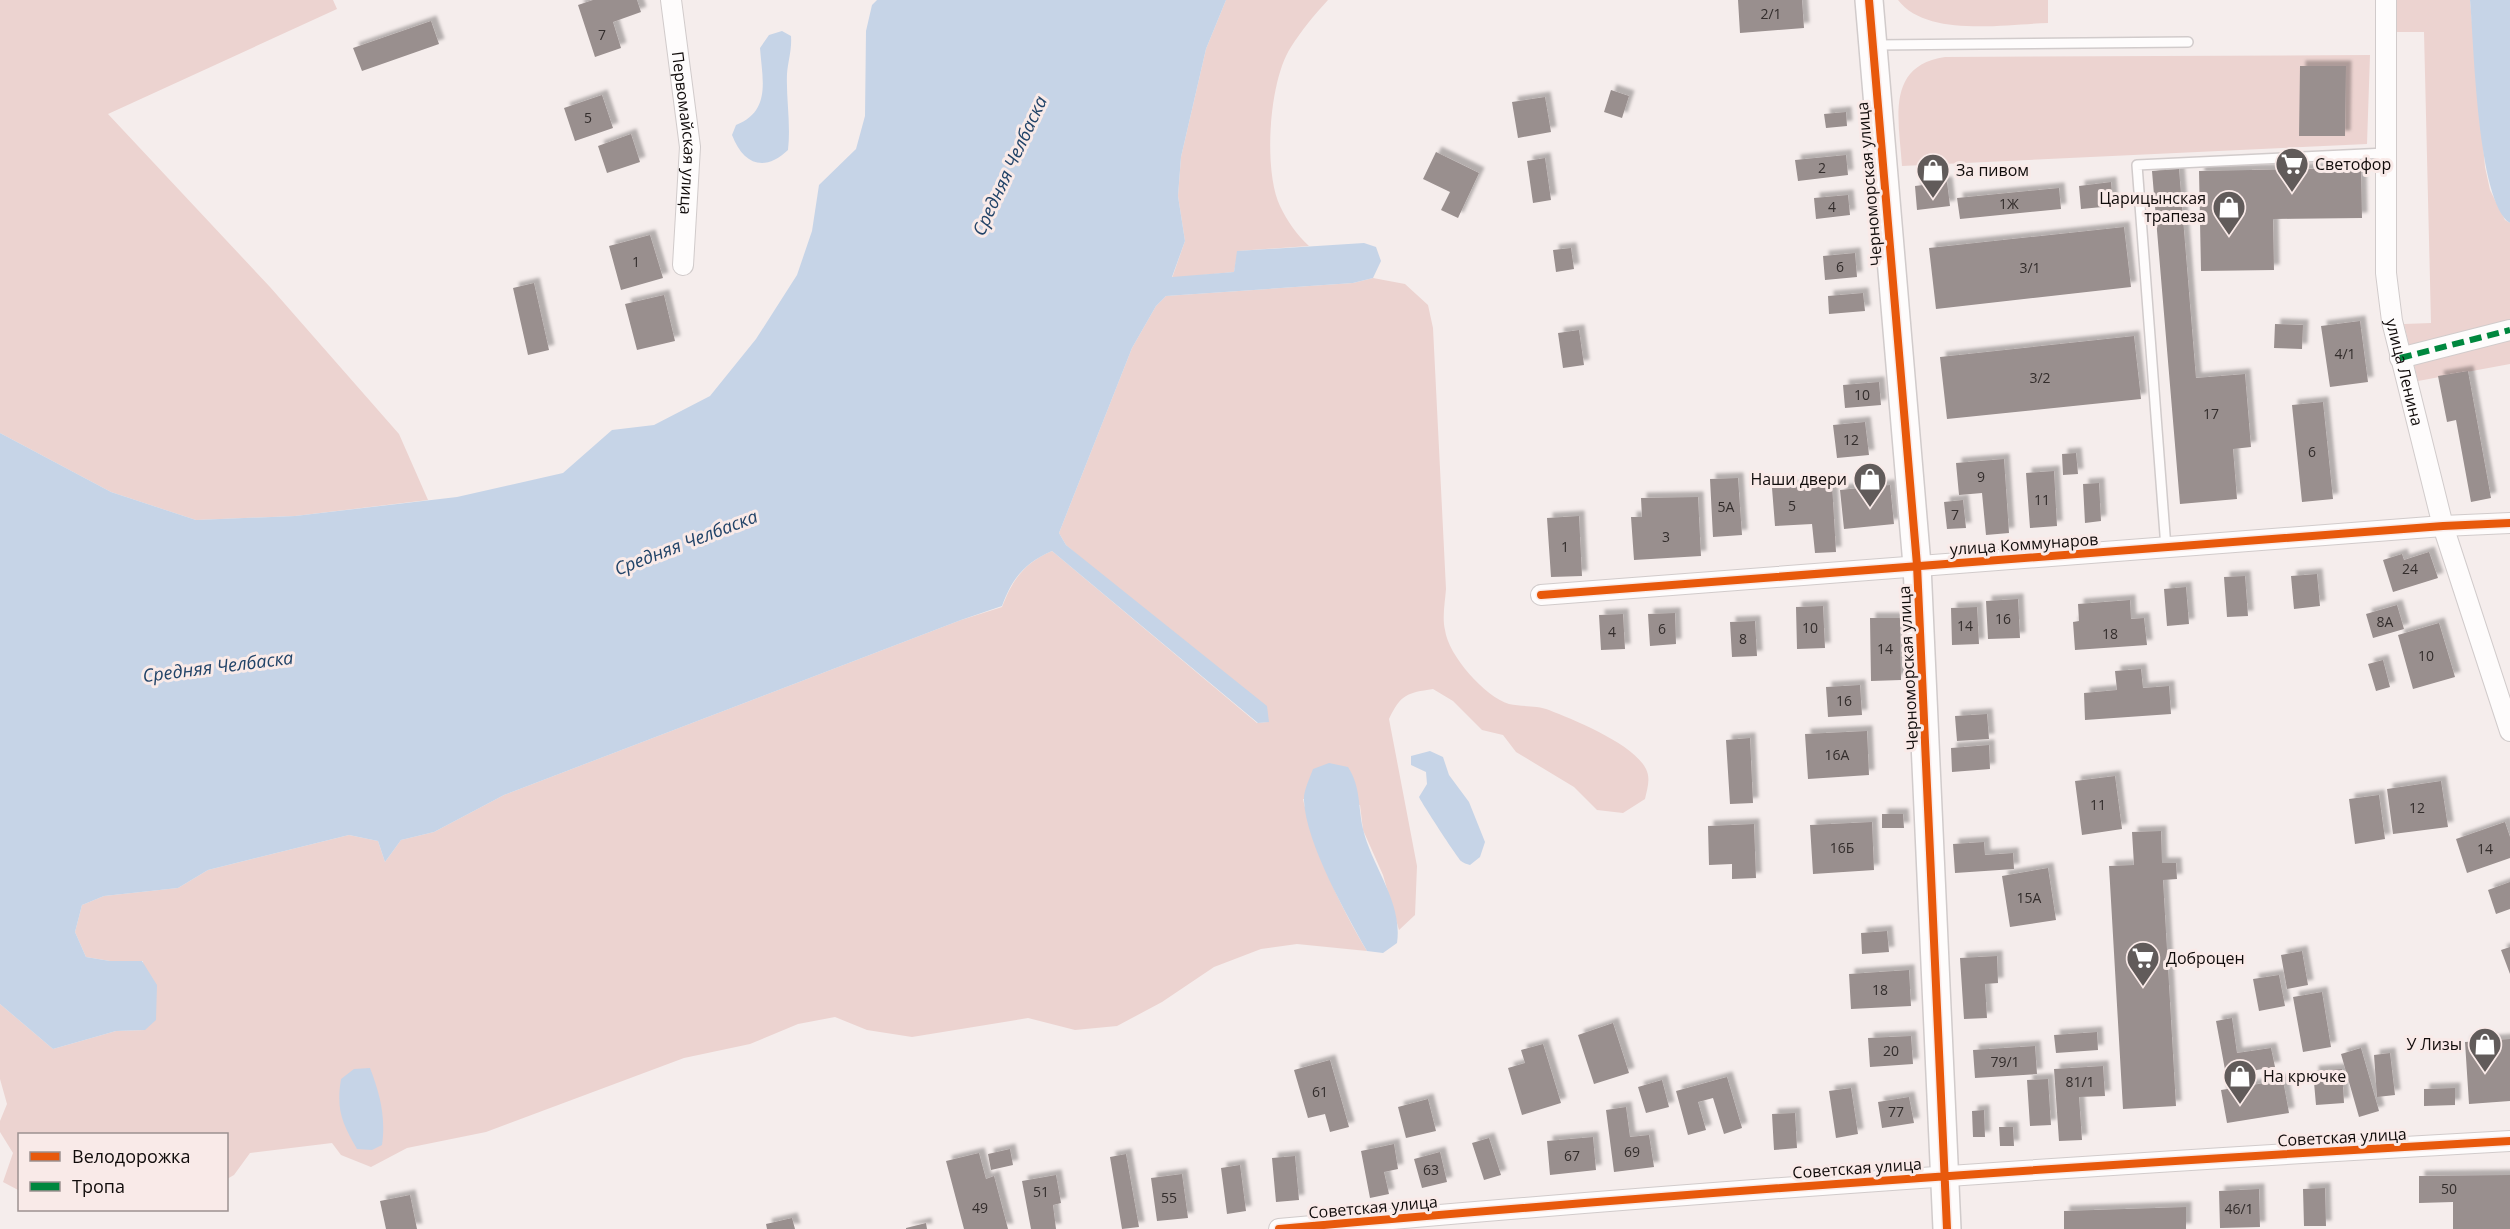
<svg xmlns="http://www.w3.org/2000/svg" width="2510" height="1229" viewBox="0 0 2510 1229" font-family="'Open Sans',sans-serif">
	<defs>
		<filter id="shadow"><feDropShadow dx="5.5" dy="-5.5" stdDeviation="1.5" flood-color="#0004"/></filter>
	</defs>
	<rect width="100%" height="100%" fill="#f5edec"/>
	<!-- green -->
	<path fill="#ecd3d0" d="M0,0H333L337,9L108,114L270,287L399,434L428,500L295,516L196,520L111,492L0,433Z
		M1226,0H1328C1315,14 1301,31 1291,47C1269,80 1263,170 1280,206C1287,221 1297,235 1309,246L1238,251L1234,272L1172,278L1185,241L1178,196L1181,157L1206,49Z
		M1898,0H2048V23C2005,24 1927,38 1898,0Z
		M2397,0H2470L2485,167L2490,190L2505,220L2510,223V364L2418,381L2404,324L2431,323L2424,32H2396Z
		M2370,55L2367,144L1902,166C1899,120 1885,66 1945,57Z
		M1373,278L1405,284L1428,305L1433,328L1446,589C1445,602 1442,618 1445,630C1448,655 1485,697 1509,704C1522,707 1537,705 1549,710C1574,720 1634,744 1646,769C1651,779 1647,789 1645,799L1623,813L1597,810L1574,787L1516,752L1503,735L1482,730L1453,701L1433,689C1407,693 1401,694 1389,719L1417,866L1415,915L1399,930L1383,875L1363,830L1360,805L1303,799C1315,853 1339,904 1367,951L1297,944L1261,949L1214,967L1162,1002L1117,1026L1075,1030L1028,1018L912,1037L867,1030L835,1017L798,1024L750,1044L684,1058L486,1132L407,1148L371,1167L341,1155L332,1143L250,1153L234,1175L227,1179L226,1134H20V1191L3,1182L13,1153L0,1132V1121L7,1104L0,1079V1004L53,1049L116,1031L145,1030L143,961H110L86,957L75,932L82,905L104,896L178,888L208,870L349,835L378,841L385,862L401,840L434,832L504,795L961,620L1002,607C1013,579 1024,563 1052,551L1257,723L1268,722L1066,545L1059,533L1132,348L1156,306L1166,296L1353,283Z"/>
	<!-- water -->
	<path fill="#c6d4e7" d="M877,0H1226L1206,49L1181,157L1178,196L1185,241L1172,277L1234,272L1237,251L1364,243L1376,247L1381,261L1373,278L1353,283L1166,296L1156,306L1132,348L1059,533L1066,545L1267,706L1269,722L1258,723L1052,551C1024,563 1012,579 1002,606L961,620L504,795L434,832L401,840L385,862L378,841L349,835L208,870L178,888L104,896L82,905L75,932L86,957L110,961H142L157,985L156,1020L145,1030L116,1031L53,1049L0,1004V433L111,492L196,520L295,516L457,497L563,473L612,430L654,425L710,396L756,339L797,275L812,231L819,185L856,149L865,116L866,31L872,5Z
		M2470,0H2510V223C2477,202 2474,43 2470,0Z
		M782,31L791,36C792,50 788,61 787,74C786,99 791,124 788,150C764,173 743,164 732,135L736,125C772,111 762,78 760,48L769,35Z
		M1430,751L1443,757L1449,775L1469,802L1485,842L1480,857L1470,865C1467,864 1463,863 1461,861C1457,857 1421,802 1419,797L1427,784L1426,772L1411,765V756Z
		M1329,763L1348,767C1361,787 1358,807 1363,829C1372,867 1403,902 1397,943L1383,953L1367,951C1346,914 1306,843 1304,801C1303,791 1310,778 1313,769Z
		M370,1068C380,1094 386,1117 382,1145L372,1150L357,1149C342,1123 336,1110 341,1079L354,1069Z"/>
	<!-- building -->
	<path fill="#998f8e" filter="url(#shadow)" d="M593,0H637L641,12L613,22L621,48L595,57L578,5Z
		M1738,0H1802L1804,28L1740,33Z
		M431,21L439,44L362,71L353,48Z
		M2300,66H2346L2345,136H2299Z
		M1611,90L1629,96L1622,118L1604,112Z
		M602,95L613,128L575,141L564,108Z
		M1545,97L1551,132L1518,138L1512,102Z
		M1846,112L1847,126L1826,128L1824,114Z
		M631,134L640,162L607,173L598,146Z
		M1436,152L1479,173L1458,218L1441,210L1450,192L1423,179Z
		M1846,155L1848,175L1798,181L1795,160Z
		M1545,158L1551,200L1533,203L1527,161Z
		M2361,168L2362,218L2273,219L2274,270L2201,271L2199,171Z
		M2179,169L2196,378L2245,374L2251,447L2233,449L2237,499L2180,504L2152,171Z
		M1947,182L1950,206L1917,210L1915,186Z
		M2111,182L2113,206L2081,209L2079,186Z
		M2059,188L2061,209L1960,219L1957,198Z
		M1848,195L1850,215L1816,219L1814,198Z
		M2124,227L2131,287L1936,309L1929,248Z
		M650,235L663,278L621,290L609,246Z
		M1571,248L1574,269L1556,272L1553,250Z
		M1855,253L1857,277L1825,280L1823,256Z
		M534,283L549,350L528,355L513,288Z
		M1863,293L1865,311L1829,314L1828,296Z
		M664,295L675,341L637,350L625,304Z
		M2360,321L2368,382L2330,387L2321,326Z
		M2275,324L2303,325L2302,349L2274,348Z
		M1579,330L1584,365L1563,368L1558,333Z
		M2134,336L2141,399L1947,419L1940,357Z
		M2468,371L2491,498L2471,502L2456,420L2447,422L2438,376Z
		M1879,382L1881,405L1845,408L1843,385Z
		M2323,402L2333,499L2302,502L2292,405Z
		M1865,422L1869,455L1837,458L1833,425Z
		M2076,453L2078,474L2063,475L2062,454Z
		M2004,459L2009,533L1986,535L1982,493L1959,495L1956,463Z
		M2054,471L2057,526L2030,528L2026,473Z
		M1738,478L1742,535L1713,537L1710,479Z
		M2099,483L2101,521L2085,523L2083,484Z
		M1832,484L1836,552L1815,553L1812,524L1775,526L1772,488Z
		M1890,485L1894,524L1844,529L1840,490Z
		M1698,497L1701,556L1634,560L1631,517H1642L1641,498Z
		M1963,500L1966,528L1947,529L1944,502Z
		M1579,516L1582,576L1551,577L1547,518Z
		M2429,552L2438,578L2393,592L2383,560L2402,554L2404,560Z
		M2317,574L2320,606L2294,609L2291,576Z
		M2245,576L2248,616L2227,617L2224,577Z
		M2186,587L2189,624L2167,626L2164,589Z
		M2018,599L2020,638L1988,639L1986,601Z
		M2130,600L2131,619L2144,618L2147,645L2075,650L2073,622L2079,621L2078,604Z
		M2397,605L2404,629L2373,638L2366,614Z
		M1823,606L1825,648L1797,649L1796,607Z
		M1977,607L1979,644L1952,645L1951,608Z
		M1675,613L1676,644L1650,646L1648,614Z
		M1623,614L1625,649L1601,650L1599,615Z
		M1870,618H1900L1901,680L1871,681Z
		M1755,621L1757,656L1732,657L1730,622Z
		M2439,623L2455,677L2413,689L2398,635Z
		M2383,660L2390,687L2376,691L2368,664Z
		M2141,669L2143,688L2169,686L2171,714L2085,720L2084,693L2117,690L2115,671Z
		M1860,685L1862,715L1828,717L1826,687Z
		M1987,714L1989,739L1957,741L1955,716Z
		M1867,731L1869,775L1808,779L1805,734Z
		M1750,738L1753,803L1730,804L1726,740Z
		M1989,745L1990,769L1952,772L1951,748Z
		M2115,776L2122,829L2082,835L2075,781Z
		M2441,781L2448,827L2393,834L2387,789Z
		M2379,795L2385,839L2355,844L2349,799Z
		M1882,814H1903L1904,828H1882Z
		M1872,822L1874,870L1813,874L1810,825Z
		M2505,822L2510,837V858L2467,873L2456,839Z
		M1754,824L1756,878L1732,879V864L1709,865L1708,826Z
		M2161,831L2162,863H2176L2177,879L2163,880L2176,1106L2123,1109L2109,866L2134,865L2132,832Z
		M1984,842L1985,855L2013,853L2014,869L1955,873L1953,844Z
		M2048,868L2056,920L2010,927L2002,876Z
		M2510,882V909L2496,914L2488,890Z
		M1887,931L1889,952L1862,954L1861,933Z
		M2510,947V974L2501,950Z
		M2302,951L2308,985L2287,989L2281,955Z
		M1997,956L1998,983L1985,984L1987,1018L1964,1019L1960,958Z
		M1909,970L1911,1006L1851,1009L1849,974Z
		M2279,975L2285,1006L2259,1011L2253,979Z
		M2322,992L2331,1047L2303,1052L2293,997Z
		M2232,1018L2237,1053L2271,1048L2275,1067L2226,1075L2216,1021Z
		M1613,1023L1629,1073L1594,1084L1578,1035Z
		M2097,1032L2098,1050L2056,1053L2054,1035Z
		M1911,1036L1913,1064L1870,1067L1868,1038Z
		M2510,1039V1101L2469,1104L2465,1042Z
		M1543,1044L1561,1103L1522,1115L1508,1068L1525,1063L1521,1050Z
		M2035,1046L2037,1074L1975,1078L1973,1050Z
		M2361,1048L2379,1111L2359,1117L2341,1054Z
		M2390,1053L2395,1095L2377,1097L2374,1055Z
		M1330,1060L1349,1127L1330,1132L1325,1114L1308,1118L1294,1070Z
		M2103,1066L2105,1096L2079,1097L2082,1140L2059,1141L2054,1069Z
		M2342,1069L2344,1103L2316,1105L2313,1071Z
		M1727,1077L1742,1128L1724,1134L1713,1098L1698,1102L1706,1130L1688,1135L1676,1091Z
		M2048,1079L2051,1125L2030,1126L2027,1080Z
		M1662,1080L1669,1107L1646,1113L1638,1087Z
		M2283,1080L2289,1113L2227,1123L2221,1090Z
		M1851,1088L1858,1134L1836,1138L1829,1091Z
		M2455,1088V1105L2424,1106V1089Z
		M1909,1097L1914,1123L1882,1128L1878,1102Z
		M1428,1099L1436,1131L1406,1138L1398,1107Z
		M1626,1107L1630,1137L1649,1135L1654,1167L1614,1172L1606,1110Z
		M1984,1110L1985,1137H1973L1972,1111Z
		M1795,1113L1797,1148L1774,1150L1772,1114Z
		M1999,1127H2013L2014,1146H2000Z
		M1593,1137L1596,1170L1550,1175L1547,1141Z
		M1489,1138L1501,1175L1484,1180L1472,1143Z
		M1394,1144L1398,1169L1384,1172L1389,1194L1370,1198L1361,1151Z
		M1010,1149L1013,1165L991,1170L988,1154Z
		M1440,1152L1447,1182L1422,1188L1414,1159Z
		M979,1153L986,1179L994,1176L1008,1229H964L946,1161Z
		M1126,1154L1139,1227L1122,1229L1110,1157Z
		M1295,1156L1299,1200L1276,1202L1272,1158Z
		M1240,1165L1246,1211L1227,1214L1221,1168Z
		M1182,1174L1188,1218L1157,1221L1151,1178Z
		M1056,1175L1061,1203L1053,1205L1056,1229H1031L1022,1181Z
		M2510,1175V1229H2453V1202L2419,1203V1176Z
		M2325,1188L2326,1226H2304L2303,1189Z
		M2259,1189L2260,1227L2220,1228L2219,1191Z
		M410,1195L417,1229H386L380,1201Z
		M2186,1207V1229H2064V1211Z
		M792,1218L795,1229H767L766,1224Z
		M926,1223L927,1229H906V1228Z"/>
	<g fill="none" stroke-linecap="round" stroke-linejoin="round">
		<defs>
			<path id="lane" d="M1876,45L2188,42
				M2166,548L2137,165L2386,153"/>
			<g id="street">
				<path id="s1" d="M671,0L690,147L683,265"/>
				<path id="s2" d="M2386,0V273L2392,321L2443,526L2510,731"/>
				<path d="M2400,358L2510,330"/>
				<path d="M1541,595L2443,526L2510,523"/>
				<path d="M1279,1229C1689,1192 2099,1164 2510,1141"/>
			</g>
			<path id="secondary" d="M1869,0L1917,565L1947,1229"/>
		</defs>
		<!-- lane casing -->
		<use href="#lane" stroke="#d1cbcb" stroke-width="12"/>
		<!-- street casing -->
		<use href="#street" stroke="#d1cbcb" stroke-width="22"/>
		<!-- secondary casing -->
		<use href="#secondary" stroke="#d1cbcb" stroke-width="30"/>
		<!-- lane -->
		<use href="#lane" stroke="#fefcfc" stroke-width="9"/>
		<!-- street -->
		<use href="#street" stroke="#fefcfc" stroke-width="20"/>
		<!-- secondary -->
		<use href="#secondary" stroke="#fefcfc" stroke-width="27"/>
		<!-- quiet -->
		<path stroke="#00873e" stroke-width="6" stroke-dasharray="12 6" stroke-linecap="butt" d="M2400,358L2510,330"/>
		<defs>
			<path id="cycleway" d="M1869,0L1917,565L1947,1229
				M1541,595L2443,526L2510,523
				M1279,1229C1689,1192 2099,1164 2510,1141"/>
		</defs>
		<!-- cycleway casing -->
		<use href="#cycleway" stroke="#f9eae8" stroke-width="11"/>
		<!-- cycleway -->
		<use href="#cycleway" stroke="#e8590c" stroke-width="8"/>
	</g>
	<!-- icons -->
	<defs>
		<symbol id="supermarket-pin" viewBox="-11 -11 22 30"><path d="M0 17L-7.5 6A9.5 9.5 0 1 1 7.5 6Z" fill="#615b5a" stroke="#f9eae8"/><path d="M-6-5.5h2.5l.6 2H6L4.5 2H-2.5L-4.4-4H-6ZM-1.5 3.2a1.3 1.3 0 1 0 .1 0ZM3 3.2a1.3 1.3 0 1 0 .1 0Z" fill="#fff"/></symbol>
		<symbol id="shop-pin" viewBox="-11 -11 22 30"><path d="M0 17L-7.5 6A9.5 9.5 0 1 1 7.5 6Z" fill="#615b5a" stroke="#f9eae8"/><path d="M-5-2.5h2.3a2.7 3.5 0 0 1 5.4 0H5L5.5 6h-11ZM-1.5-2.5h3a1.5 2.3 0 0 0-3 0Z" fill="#fff"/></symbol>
	</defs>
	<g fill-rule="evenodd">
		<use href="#supermarket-pin" x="2273" y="145" width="38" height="52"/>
		<use href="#shop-pin" x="1914" y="151" width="38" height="52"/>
		<use href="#shop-pin" x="2210" y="188" width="38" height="52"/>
		<use href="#shop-pin" x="1851" y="460" width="38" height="52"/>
		<use href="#supermarket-pin" x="2124" y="939" width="38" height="52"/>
		<use href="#shop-pin" x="2466" y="1025" width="38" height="52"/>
		<use href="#shop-pin" x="2221" y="1057" width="38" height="52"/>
	</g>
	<g text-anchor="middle" stroke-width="6" stroke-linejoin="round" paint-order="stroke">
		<!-- number labels -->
		<g font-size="14" fill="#332d2c">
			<text x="1771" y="19">2/1</text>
			<text x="602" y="40">7</text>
			<text x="588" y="123">5</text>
			<text x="1822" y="173">2</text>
			<text x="2009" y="209">1Ж</text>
			<text x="1832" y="212">4</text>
			<text x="636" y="267">1</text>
			<text x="1840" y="272">6</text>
			<text x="2030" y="273">3/1</text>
			<text x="2345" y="359">4/1</text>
			<text x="2040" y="383">3/2</text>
			<text x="1862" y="400">10</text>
			<text x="2211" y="419">17</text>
			<text x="1851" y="445">12</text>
			<text x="2312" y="457">6</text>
			<text x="1981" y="482">9</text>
			<text x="2042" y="505">11</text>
			<text x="1792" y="511">5</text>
			<text x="1726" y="512">5А</text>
			<text x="1955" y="520">7</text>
			<text x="1666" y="542">3</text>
			<text x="1565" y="552">1</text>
			<text x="2410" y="574">24</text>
			<text x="2003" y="624">16</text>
			<text x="2385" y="627">8А</text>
			<text x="1965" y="631">14</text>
			<text x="1810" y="633">10</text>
			<text x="1662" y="634">6</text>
			<text x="1612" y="637">4</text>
			<text x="2110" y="639">18</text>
			<text x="1743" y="644">8</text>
			<text x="1885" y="654">14</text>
			<text x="2426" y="661">10</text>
			<text x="1844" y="706">16</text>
			<text x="1837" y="760">16А</text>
			<text x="2098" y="810">11</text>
			<text x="2417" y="813">12</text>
			<text x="1842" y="853">16Б</text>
			<text x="2485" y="854">14</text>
			<text x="2029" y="903">15А</text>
			<text x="1880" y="995">18</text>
			<text x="1891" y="1056">20</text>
			<text x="2005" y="1067">79/1</text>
			<text x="2080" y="1087">81/1</text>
			<text x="1320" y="1097">61</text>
			<text x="1896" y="1117">77</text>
			<text x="1632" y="1157">69</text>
			<text x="1572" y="1161">67</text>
			<text x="1431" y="1175">63</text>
			<text x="2449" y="1194">50</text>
			<text x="1041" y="1197">51</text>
			<text x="1169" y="1203">55</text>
			<text x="980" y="1213">49</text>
			<text x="2239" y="1214">46/1</text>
		</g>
		<!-- street labels -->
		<g font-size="16" fill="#110c0b" stroke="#f9eae8">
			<text dy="6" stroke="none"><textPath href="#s1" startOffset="134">Первомайская улица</textPath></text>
			<text transform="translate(1869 184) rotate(-95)" y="6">Черноморская улица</text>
			<text dy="6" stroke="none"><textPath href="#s2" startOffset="374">улица Ленина</textPath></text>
			<text transform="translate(2024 544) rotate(-4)" y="6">улица Коммунаров</text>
			<text transform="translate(1908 668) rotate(-93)" y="6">Черноморская улица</text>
			<text transform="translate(2342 1137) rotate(-3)" y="6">Советская улица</text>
			<text transform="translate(1857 1168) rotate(-4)" y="6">Советская улица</text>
			<text transform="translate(1373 1207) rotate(-5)" y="6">Советская улица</text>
		</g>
		<!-- poi labels -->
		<g font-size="16" fill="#110c0b" stroke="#f9eae8" text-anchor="start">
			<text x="2315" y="170">Светофор</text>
			<text x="1956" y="176">За пивом</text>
			<text x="2206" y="204" text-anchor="end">Царицынская<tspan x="2206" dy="18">трапеза</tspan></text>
			<text x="1847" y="485" text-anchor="end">Наши двери</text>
			<text x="2166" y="964">Доброцен</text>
			<text x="2462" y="1050" text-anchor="end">У Лизы</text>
			<text x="2263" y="1082">На крючке</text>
		</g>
		<!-- water labels -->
		<g font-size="18" font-style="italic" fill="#214368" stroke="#f9eae8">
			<text transform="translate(1010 166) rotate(-65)" y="6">Средняя Челбаска</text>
			<text transform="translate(686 543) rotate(-21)" y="6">Средняя Челбаска</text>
			<text transform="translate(218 667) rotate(-7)" y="6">Средняя Челбаска</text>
		</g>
	</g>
	<!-- legend -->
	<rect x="18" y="1133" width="210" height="78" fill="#f9eae8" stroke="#9c9190" stroke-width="1.5"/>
	<rect x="30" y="1152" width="30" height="9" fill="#e8590c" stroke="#9c9190" stroke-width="1.5"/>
	<text x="72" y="1163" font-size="18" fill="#110c0b">Велодорожка</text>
	<rect x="30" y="1182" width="30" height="9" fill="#00873e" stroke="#9c9190" stroke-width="1.5"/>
	<text x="72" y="1193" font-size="18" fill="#110c0b">Тропа</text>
</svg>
